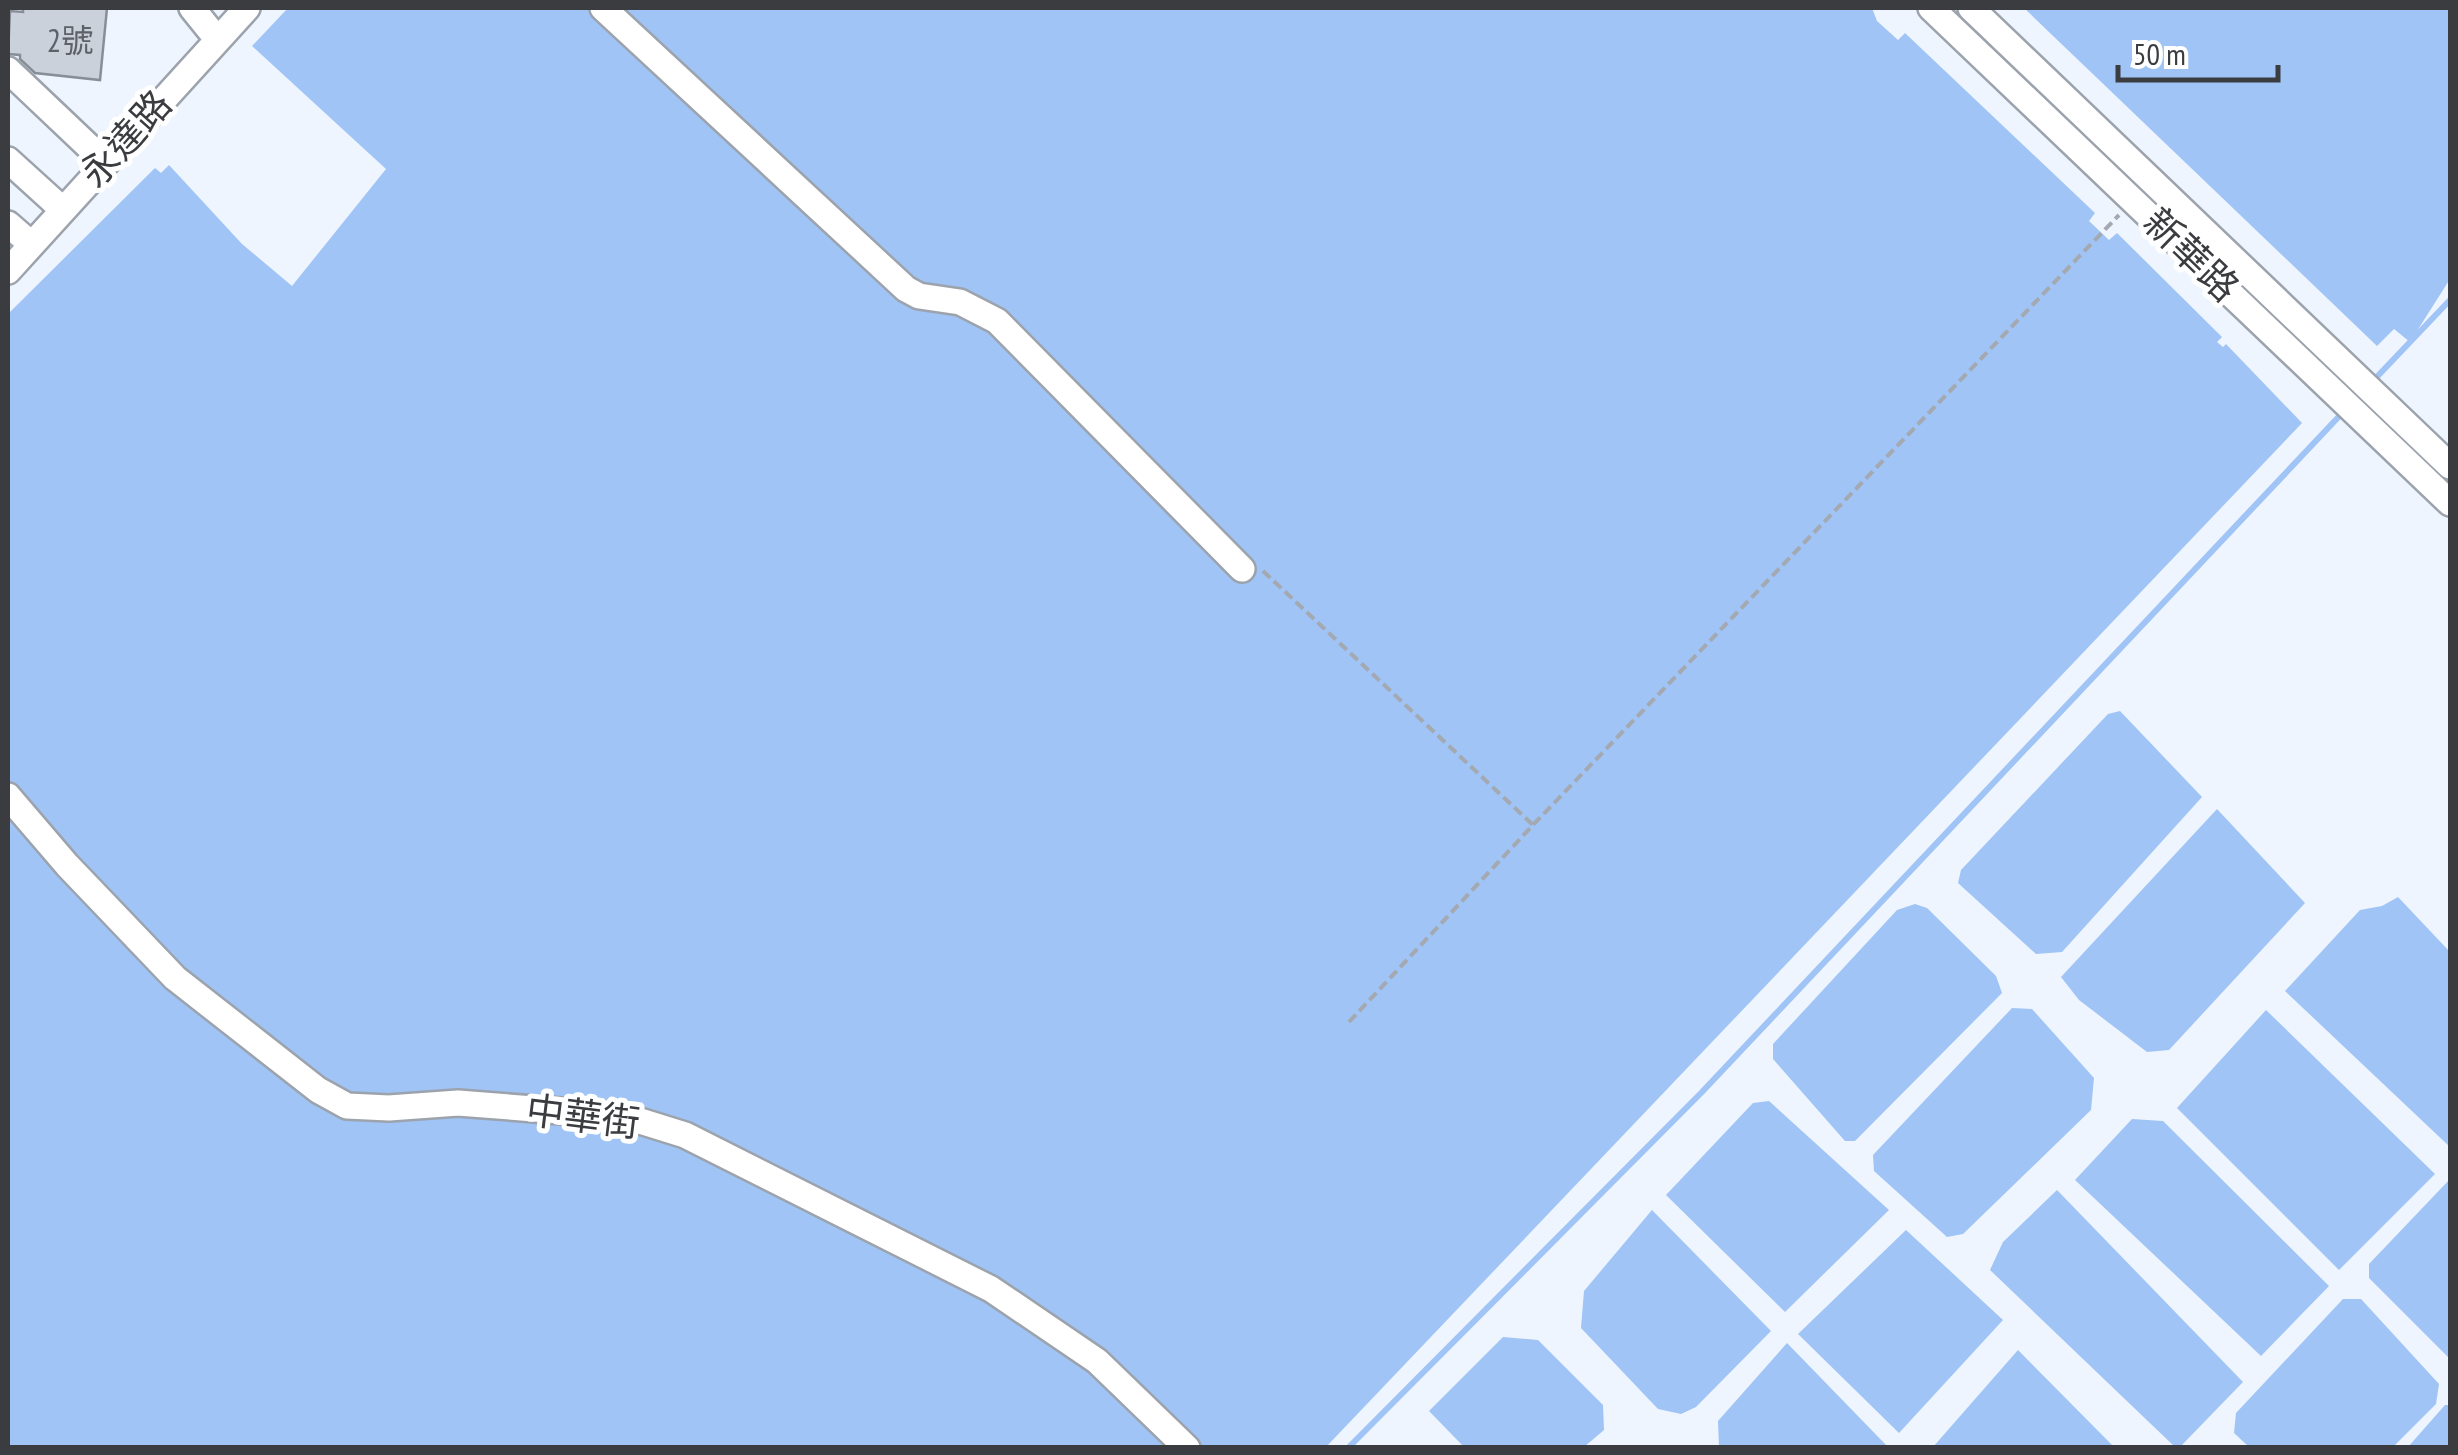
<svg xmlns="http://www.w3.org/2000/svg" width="2458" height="1455" viewBox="0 0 2458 1455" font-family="'PT Sans Narrow','Noto Sans TC',sans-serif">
	<rect width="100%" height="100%" fill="#eef5ff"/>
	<!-- water -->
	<path fill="#9fc4f5" d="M288,8H1872L1877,21L1898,40L1905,33L2095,213L2089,221L2109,240L2117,233L2222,337L2217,342L2223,347L2226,344L2302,423L1326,1447L8,1448V314L155,168L161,173L169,165L242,244L292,286L386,169L252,46Z
		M2024,8H2450V279L2410,342L2394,329L2377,346Z
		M2120,711L2202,797L2062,952L2036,954L1958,883L1961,870L2108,714Z
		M2217,809L2305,903L2169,1050L2147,1052L2079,1000L2061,977Z
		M2398,897L2450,952V1147L2285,991L2360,910L2382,906Z
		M1915,904L1927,908L1996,976L2002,993L1855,1141H1845L1773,1059V1044L1897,910Z
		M2012,1008L2032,1009L2094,1078L2091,1110L1963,1234L1947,1237L1874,1171L1873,1155Z
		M2266,1010L2435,1174L2339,1270L2177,1108Z
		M1769,1101L1889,1210L1785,1312L1666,1195L1753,1103Z
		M2132,1119L2163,1121L2329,1286L2261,1356L2075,1180Z
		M2450,1179V1359L2369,1278V1264Z
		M2057,1190L2243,1382L2180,1447H2175L1990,1270L2003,1242Z
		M1652,1210L1771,1331L1696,1407L1681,1414L1658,1409L1581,1328L1584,1291Z
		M1906,1230L2003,1320L1899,1433L1798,1334Z
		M2343,1299H2361L2439,1384L2436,1404L2393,1447H2249L2234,1433L2236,1413Z
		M1503,1337L1538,1340L1603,1405L1604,1430L1584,1447H1464L1429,1411Z
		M1787,1343L1888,1447H1719L1718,1421Z
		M2018,1350L2114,1447H1933Z
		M2445,1405H2450V1447H2408Z"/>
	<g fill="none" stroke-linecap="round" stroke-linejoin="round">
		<!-- stream -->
		<path stroke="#9fc4f5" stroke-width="6" d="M2372,382L2450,300
			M1348,1448L1702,1092L2346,409"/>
	</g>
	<!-- building -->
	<path fill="#cad1db" stroke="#888e97" stroke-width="2.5" d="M23,8H107L100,80L35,73L20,59V55L8,54L10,11L23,12Z"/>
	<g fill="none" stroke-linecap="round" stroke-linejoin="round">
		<defs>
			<path id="minor" d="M192,8L217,39
				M603,8L906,289L919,296L960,302L997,321L1242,569
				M1931,8L2450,503
				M1971,8L2450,466
				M8,70L105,162
				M8,160L62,209
				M8,224L31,244
				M8,271L247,8
				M8,796L67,865L175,978L318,1090L347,1106L389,1108L458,1103L624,1116L685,1135L991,1289L1097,1361L1187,1448"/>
		</defs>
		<!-- minor casing -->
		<use href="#minor" stroke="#9ca3ac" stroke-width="30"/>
		<!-- path -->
		<path stroke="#a4a9b1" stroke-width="4" stroke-dasharray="10 5" stroke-linecap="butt" d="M1263,571L1533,825
			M1349,1022L1533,825L2119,215"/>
		<!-- minor -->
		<use href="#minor" stroke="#fff" stroke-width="25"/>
	</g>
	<g text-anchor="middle" stroke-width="10" stroke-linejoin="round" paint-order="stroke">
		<!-- number labels -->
		<g font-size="32" fill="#5e6167">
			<text x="70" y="52">2號</text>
		</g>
		<!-- street labels -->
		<g font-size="38" fill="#3a3c40" stroke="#fff">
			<text transform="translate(126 139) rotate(-48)" y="13">永達路</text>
			<text transform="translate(2191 255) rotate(44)" y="13">新華路</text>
			<text transform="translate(583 1117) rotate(7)" y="13">中華街</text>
		</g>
	</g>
	<!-- border -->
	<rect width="2458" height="1455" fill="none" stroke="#3a3c40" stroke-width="20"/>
	<!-- scale -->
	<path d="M2118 65v15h160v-15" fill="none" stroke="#3a3c40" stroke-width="5"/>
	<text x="2133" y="65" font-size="30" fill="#3a3c40" stroke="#ffffff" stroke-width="8" paint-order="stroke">50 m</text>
</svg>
